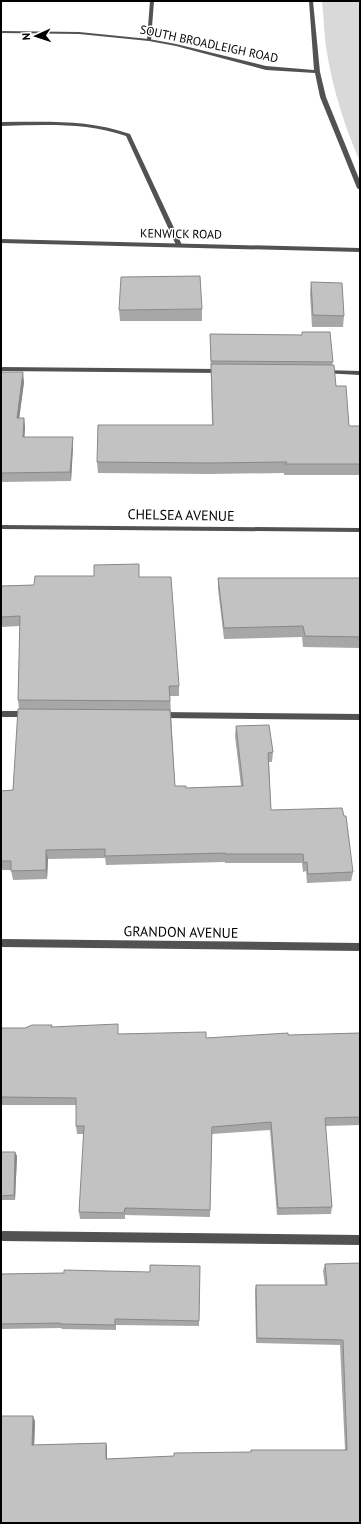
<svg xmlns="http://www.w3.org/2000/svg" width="361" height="1524" viewBox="0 0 361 1524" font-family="'PT Sans',sans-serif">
	<rect width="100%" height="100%" fill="#fff"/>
	<!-- green -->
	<path fill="#d9d9d9" d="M322,1H360V162C345,127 333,90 327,53C324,36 324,18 322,1Z"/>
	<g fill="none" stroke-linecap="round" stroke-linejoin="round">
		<!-- lane -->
		<path fill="#525252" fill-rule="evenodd" d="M150,1H154L151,40L149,41L147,40Z
			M1,122C46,122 87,119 130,134L182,245L179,247L176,245L126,136C85,122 43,125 1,126Z
			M1,367L220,369L223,371L220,373L1,371Z
			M324,370L360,371V375L322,373V371Z
			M1,711H27L31,714L27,717H1Z
			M161,712L360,714V720L161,718L158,717L157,715L158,713Z
			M1,1231L360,1235V1245L1,1241Z"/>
		<!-- street -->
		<path fill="#525252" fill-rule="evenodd" d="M309,1H313L320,72L326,97L360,181V190L357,188L320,97L315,73L266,70L176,46L149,41L79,34L1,33V31L79,32L149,39L176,44L266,66L314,70Z
			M1,239L360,248V252L1,243Z
			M1,525L360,528V532L1,529Z
			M1,939L360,943V951L1,947Z"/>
	</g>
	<!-- wall -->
	<path fill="#a7a7a7" d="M311,282L344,316L343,327H312L310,294Z
		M202,309V321H120L119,310Z
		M302,332L333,362L332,365L336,386L349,426L360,428V475H284V473L209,474L98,473L97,462L212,425L210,334L302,335Z
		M1,372L24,382L19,418H24L25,428L24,437H73V447L71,481L1,482Z
		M139,577L179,686V696H170L175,786L186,788L241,786L235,736L236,726L273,752L272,762H269L271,810L353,872L351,881L307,883L306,871L303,872L302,863H225V862L106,865L105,858L48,859L47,879L13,880L11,870H1V791L13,790L19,709L18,700L20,626L1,627V586L34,585Z
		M218,578H360V648L303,647L302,637L224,639L218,589Z
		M52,1027L119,1034L206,1038L360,1033V1125L325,1126L332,1207L331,1214L277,1215L270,1130L212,1134L210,1217L125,1215V1219H80L79,1212L84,1134H77L76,1126V1105H1V1028H25Z
		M1,1152H15L17,1156L15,1200H1Z
		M360,1263V1523H1L35,1421L34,1445L106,1443L107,1447V1459L174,1456L251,1452V1450H345L340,1345L256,1343L255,1291L256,1285H325L323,1271L325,1264Z
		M200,1266L199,1326L116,1325V1330L62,1329L61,1328L1,1329V1274L150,1272Z"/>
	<!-- shaded-wall -->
	<path fill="#888" d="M23,372L24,382L18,428L17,418Z
		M24,418L25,428L24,447L23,437Z
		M73,437V447L71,481L70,472Z
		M46,850L48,859L47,879L46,870Z
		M15,1152L17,1156L15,1200L14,1195Z
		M33,1416L35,1421L34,1450L32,1445Z
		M106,1443L107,1447V1463L106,1459Z"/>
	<!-- building -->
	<path fill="#c2c2c2" stroke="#888" d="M200,276L202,309L119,310L121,277Z
		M311,282L342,283L344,316L313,315Z
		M302,332H330L333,362L211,361L210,334L302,335Z
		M211,364L334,365L336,386H346L349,426H360V464H285L287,462L209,463L97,462L98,425H213Z
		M1,372H23L17,418H24L23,437H73L70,472L1,473Z
		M139,564V577H171L179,686H169L170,701L18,700L20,616L1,617V586L34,585L35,576H94V565Z
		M218,578H360V637L305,636L303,626L224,628Z
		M18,709L170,710L175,786H186V788L243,786L236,726L269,725L273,752L268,753L271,810L342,808L344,816H346L353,872L308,874L307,862L304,863L303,854H225V853L105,856V849L46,850V870L11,871V861H1V791L13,790Z
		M118,1024V1034L206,1032V1038L288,1033V1035L360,1033V1117L325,1118L332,1207L278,1208L271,1122L212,1127L210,1210L125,1208L124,1213L79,1212L84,1126H76V1098L1,1097V1028H25L32,1025H52L51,1027Z
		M1,1152H15L14,1195L1,1196Z
		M360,1263V1523H1V1416H33L32,1445L106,1443V1459L174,1456V1453L251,1452V1450H347L343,1340L257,1338L256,1285H327L325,1264Z
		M150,1265L200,1266L199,1321L115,1319V1325L60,1324V1323L1,1324V1274L64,1273V1270L150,1272Z"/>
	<g text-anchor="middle" stroke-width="3" stroke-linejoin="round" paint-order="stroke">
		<!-- far-street labels -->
		<g font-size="12" fill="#000" stroke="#fff">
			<text transform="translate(209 44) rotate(12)" y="4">SOUTH BROADLEIGH ROAD</text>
			<text transform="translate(181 234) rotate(1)" y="4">KENWICK ROAD</text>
		</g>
		<!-- street labels -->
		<g font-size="14" fill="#000" stroke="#fff">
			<text transform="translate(181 515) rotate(1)" y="5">CHELSEA AVENUE</text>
			<text transform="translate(181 932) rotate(1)" y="5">GRANDON AVENUE</text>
		</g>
	</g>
	<!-- border -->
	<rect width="361" height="1524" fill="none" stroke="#000000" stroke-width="4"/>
	<!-- north arrow -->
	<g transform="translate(36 36) rotate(267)" stroke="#ffffff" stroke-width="3" paint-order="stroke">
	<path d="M0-3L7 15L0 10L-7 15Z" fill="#000000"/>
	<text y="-6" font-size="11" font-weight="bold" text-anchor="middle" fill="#000000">N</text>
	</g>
</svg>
